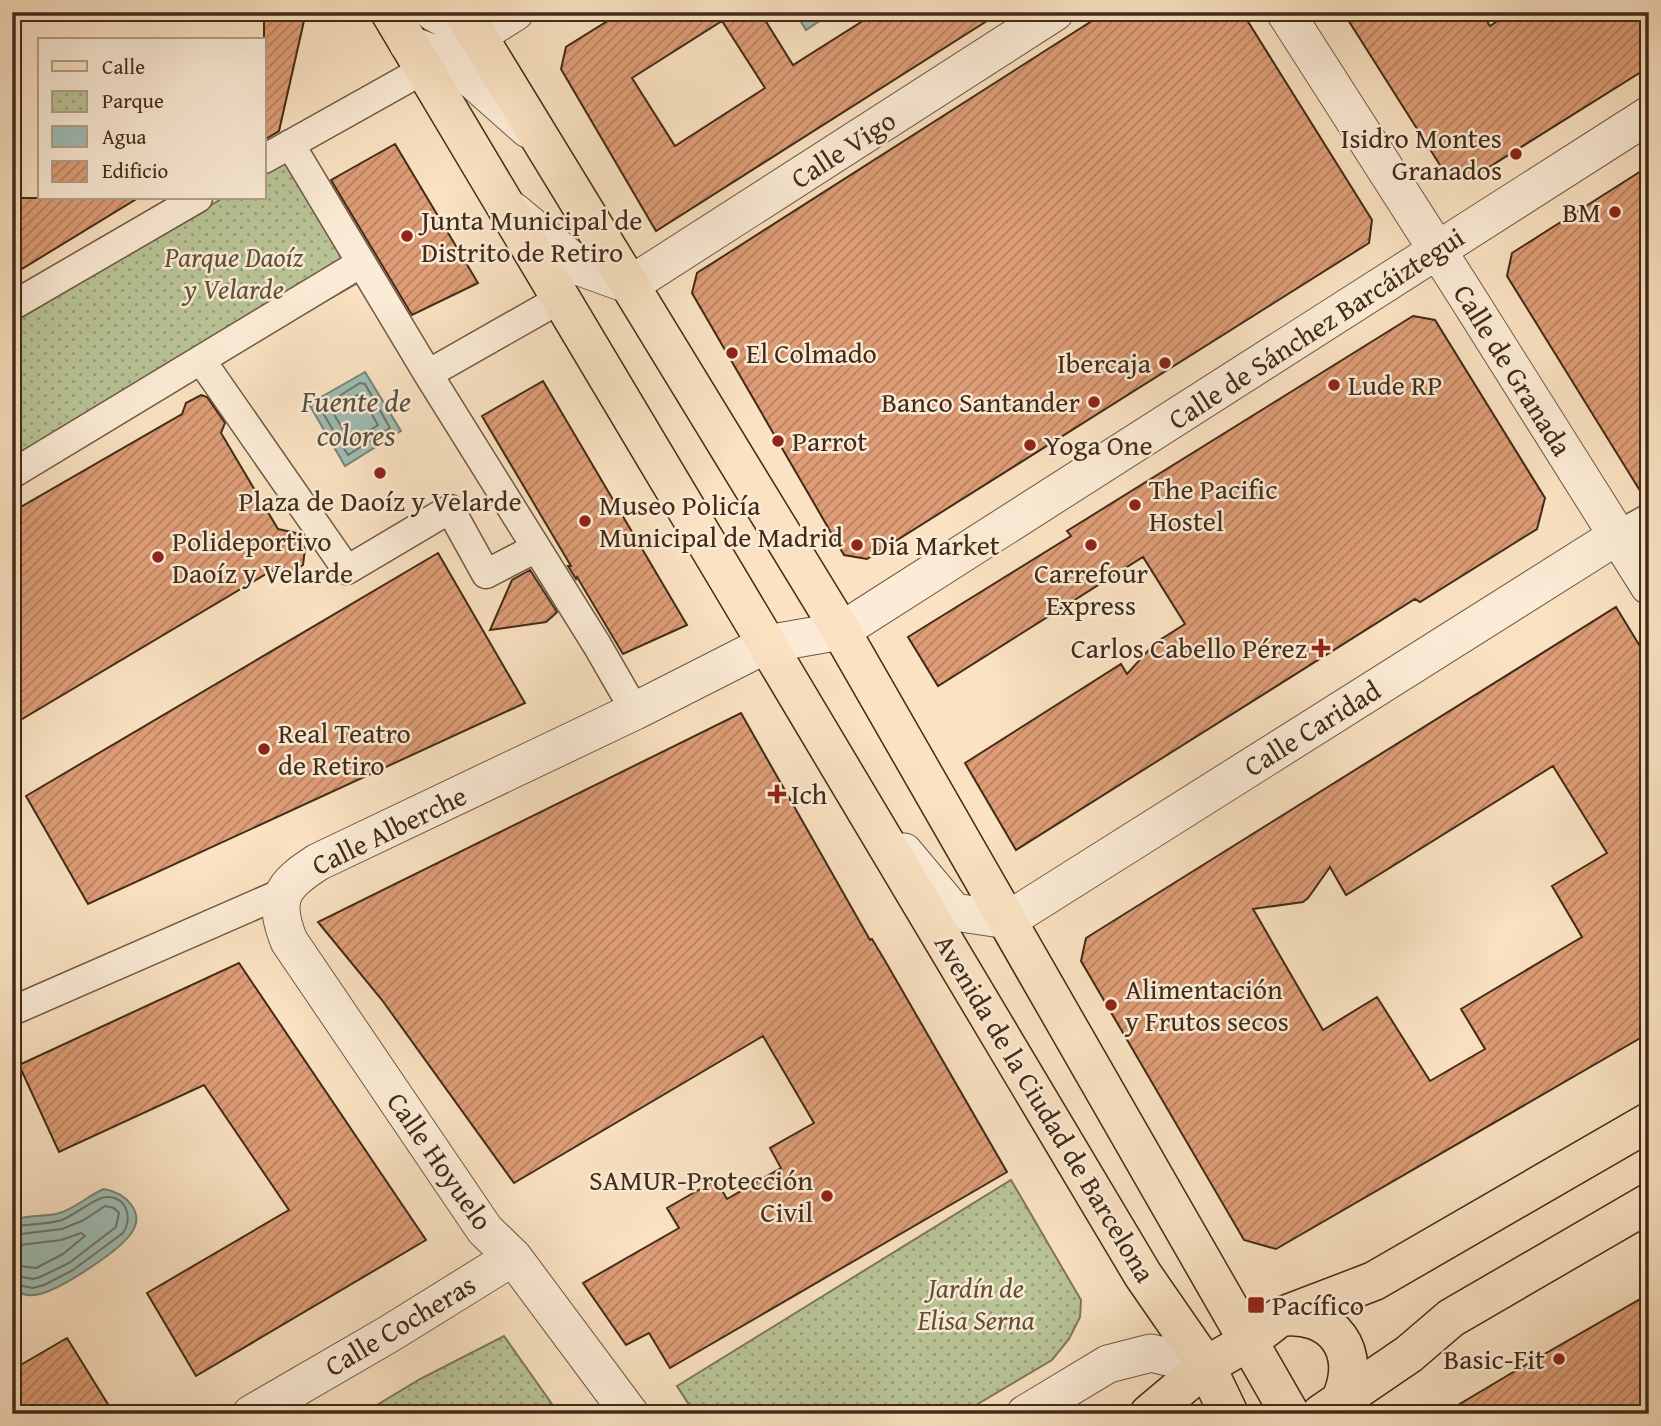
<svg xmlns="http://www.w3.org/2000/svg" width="1661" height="1426" viewBox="0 0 1661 1426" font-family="'Gentium Book Plus',serif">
	<defs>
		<pattern id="park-dots" width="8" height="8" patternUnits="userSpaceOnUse" patternTransform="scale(1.75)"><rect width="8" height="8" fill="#b9c497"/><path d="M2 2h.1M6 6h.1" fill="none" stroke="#989f7a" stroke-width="1.8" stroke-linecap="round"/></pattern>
		<pattern id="building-hatch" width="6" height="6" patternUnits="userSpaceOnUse" patternTransform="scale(1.75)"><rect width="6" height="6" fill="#de9d76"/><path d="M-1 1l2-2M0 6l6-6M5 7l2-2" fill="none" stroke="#b68060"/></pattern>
	</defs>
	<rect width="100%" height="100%" fill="#fae2c2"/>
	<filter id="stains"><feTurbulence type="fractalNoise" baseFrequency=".00286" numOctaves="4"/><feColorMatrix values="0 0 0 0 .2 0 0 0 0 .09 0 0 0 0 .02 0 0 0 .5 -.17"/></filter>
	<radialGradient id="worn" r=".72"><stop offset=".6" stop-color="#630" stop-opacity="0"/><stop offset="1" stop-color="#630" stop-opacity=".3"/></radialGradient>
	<!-- park -->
	<path fill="url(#park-dots)" stroke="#7d7858" stroke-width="2" d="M291,157L363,280L12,480V323L223,198H264V173Z
		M1011,1180L1081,1300L1080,1317L1069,1339L1052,1360L961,1414H695L677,1386Z
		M504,1336L559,1414H362L420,1379Z"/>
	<!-- water -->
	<path fill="#9ebdb5" stroke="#798376" stroke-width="2" d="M795,12H833L806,30Z
		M365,372L401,431L345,466L309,404Z
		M104,1189C126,1193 147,1213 130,1235C117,1252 54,1295 33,1295C26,1296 19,1293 12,1290V1221C26,1214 41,1217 56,1214C74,1210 87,1196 104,1189Z"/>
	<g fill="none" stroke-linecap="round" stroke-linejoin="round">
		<!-- shore -->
		<path stroke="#707466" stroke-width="2" d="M360,383L365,384L390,428L348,455L320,408Z
			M357,395L361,396L378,425L351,443L332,411Z
			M12,1226C26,1225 50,1224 62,1220C75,1215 96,1197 106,1197C127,1196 133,1219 123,1233L73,1270L44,1285L33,1288L12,1284
			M12,1235L62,1229L84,1220L105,1206L114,1208L119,1213L116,1227L69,1263L40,1277L33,1279L12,1275
			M12,1246L61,1240L81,1233L85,1236L63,1254L36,1268L12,1265"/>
	</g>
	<!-- building -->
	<path fill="url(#building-hatch)" stroke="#412b18" stroke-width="2" fill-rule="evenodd" d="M264,12H306L279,131L264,140Z
		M622,12H760L793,65L877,12H1001L656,231L561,69L566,47ZM722,21L765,88L675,146L632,78Z
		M1106,12H1242L1372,220L1369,243L867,559L844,555L692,293L697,273Z
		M1343,12H1481L1490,26L1511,12H1649V67L1467,181L1445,173Z
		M395,144L478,283L412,315L331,180Z
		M1649,166V501L1647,502L1507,276L1512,253Z
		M12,198H138L12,275Z
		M1413,316L1435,320L1545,498L1537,529L1420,602L1415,599L1016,850L965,763L1121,664L1127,674L1155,643L1185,624L1143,557L938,686L908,637L1071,536L1067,531Z
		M543,381L687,625L623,654L577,577L576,579L568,566H571L482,416Z
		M201,395L207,397L225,423L221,433L278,529L296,533L305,549L303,565L290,573L271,571L12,725V512L182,414L186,403Z
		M438,553L525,703L88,904L26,796Z
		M530,570L557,612L554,615L546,622L490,630L512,580Z
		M1616,607L1649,661V1033L1276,1249L1244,1240L1081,961L1086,938ZM1553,766L1607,853L1552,886L1582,937L1461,1009L1485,1049L1430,1081L1377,997L1323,1030L1253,909L1303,902L1308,898L1330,867L1346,895Z
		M741,713L870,940L872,939L884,959L1007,1172L670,1368L649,1333L626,1345L583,1283L679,1228L667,1208L716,1180L727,1199L781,1168L770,1148L814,1123L763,1036L514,1183L382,1000L318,922Z
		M239,963L426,1240L196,1376L147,1293L289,1210L204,1085L59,1152L19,1065Z
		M1649,1294V1414H1443L1510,1374Z
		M67,1338L114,1414H12V1370Z"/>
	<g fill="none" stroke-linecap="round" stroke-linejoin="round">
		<defs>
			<path id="pedestrian" d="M290,144L428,374L597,645L635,711
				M264,159L423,70
				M12,306L198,198
				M201,360L347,570L450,509L486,574L536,548
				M428,374L560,299
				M12,474L361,263
				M1617,536L1649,518
				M12,1011L282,893"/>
			<path id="minor" d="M433,12L477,36L515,12
				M1285,12L1464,292L1649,586
				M408,44L449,59L528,129
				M513,211L580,267L630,285L1055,12
				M904,852L954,912L1008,920L1617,536
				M251,1414L389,1334L513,1257
				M630,1414L513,1257L485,1230L289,941C272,898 282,885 318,862L635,711L767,644L841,631L1649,115
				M1025,1414L1108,1364L1151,1353L1206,1366"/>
			<path id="primary" d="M390,12L1143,1275L1206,1366L1229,1414
				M463,12L841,631L1290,1414
				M1280,1317C1333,1310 1364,1352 1340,1401
				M1149,1414L1206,1366L1249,1341L1280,1317L1374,1281L1649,1122
				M1321,1414L1409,1354L1451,1318L1649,1203"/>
		</defs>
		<!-- pedestrian casing -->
		<use href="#pedestrian" stroke="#6f5942" stroke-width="31"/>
		<!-- minor casing -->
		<use href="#minor" stroke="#6f5942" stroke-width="39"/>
		<!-- primary casing -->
		<use href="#primary" stroke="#412b18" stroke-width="41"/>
		<!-- pedestrian -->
		<use href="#pedestrian" stroke="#fcecd7" stroke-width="28"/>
		<!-- minor -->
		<use href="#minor" stroke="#fcecd7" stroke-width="37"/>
		<!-- primary -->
		<use href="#primary" stroke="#fae2c2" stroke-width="38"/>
	</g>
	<!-- markers -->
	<g fill="#8f2418" stroke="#fcecd7" stroke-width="2.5">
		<circle cx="1516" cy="154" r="7"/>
		<circle cx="1615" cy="212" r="7"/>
		<circle cx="407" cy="236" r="7"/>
		<circle cx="732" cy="353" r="7"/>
		<circle cx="1165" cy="363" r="7"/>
		<circle cx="1334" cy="385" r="7"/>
		<circle cx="1094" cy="402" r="7"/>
		<circle cx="778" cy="441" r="7"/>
		<circle cx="1030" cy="445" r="7"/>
		<circle cx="380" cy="473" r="7"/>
		<circle cx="1135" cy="505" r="7"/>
		<circle cx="585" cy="521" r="7"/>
		<circle cx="857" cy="545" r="7"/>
		<circle cx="1091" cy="545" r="7"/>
		<circle cx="158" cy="557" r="7"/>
		<path d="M1317.5 637.5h7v7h7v7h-7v7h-7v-7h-7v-7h7z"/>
		<circle cx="264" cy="749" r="7"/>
		<path d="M773.5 783.5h7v7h7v7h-7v7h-7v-7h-7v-7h7z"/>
		<circle cx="1111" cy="1005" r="7"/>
		<circle cx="827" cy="1196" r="7"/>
		<rect x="1247" y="1296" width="18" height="18" rx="3.5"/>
		<circle cx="1559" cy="1359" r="7"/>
	</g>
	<g text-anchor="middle" stroke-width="5" stroke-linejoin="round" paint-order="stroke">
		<!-- poi labels -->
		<g font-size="28" fill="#412b18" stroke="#fcecd7" text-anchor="start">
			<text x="1502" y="148" text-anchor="end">Isidro Montes<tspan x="1502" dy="32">Granados</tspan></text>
			<text x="1601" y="222" text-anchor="end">BM</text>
			<text x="421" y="230">Junta Municipal de<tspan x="421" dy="32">Distrito de Retiro</tspan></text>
			<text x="746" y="363">El Colmado</text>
			<text x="1151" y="373" text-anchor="end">Ibercaja</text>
			<text x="1348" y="395">Lude RP</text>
			<text x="1080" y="412" text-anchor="end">Banco Santander</text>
			<text x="792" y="451">Parrot</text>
			<text x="1044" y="455">Yoga One</text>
			<text x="1149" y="499">The Pacific<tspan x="1149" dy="32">Hostel</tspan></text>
			<text x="380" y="511" text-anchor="middle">Plaza de Daoíz y Velarde</text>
			<text x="599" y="515">Museo Policía<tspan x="599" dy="32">Municipal de Madrid</tspan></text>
			<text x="172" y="551">Polideportivo<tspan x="172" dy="32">Daoíz y Velarde</tspan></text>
			<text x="871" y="555">Dia Market</text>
			<text x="1091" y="583" text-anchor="middle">Carrefour<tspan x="1091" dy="32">Express</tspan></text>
			<text x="1307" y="658" text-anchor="end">Carlos Cabello Pérez</text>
			<text x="278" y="743">Real Teatro<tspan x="278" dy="32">de Retiro</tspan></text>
			<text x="791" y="804">Ich</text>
			<text x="1125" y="999">Alimentación<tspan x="1125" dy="32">y Frutos secos</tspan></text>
			<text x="813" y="1190" text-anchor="end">SAMUR-Protección<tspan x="813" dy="32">Civil</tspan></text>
			<text x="1272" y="1315">Pacífico</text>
			<text x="1545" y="1369" text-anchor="end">Basic-Fit</text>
		</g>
		<!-- street labels -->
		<g font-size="28" fill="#412b18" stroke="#fcecd7">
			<text transform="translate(843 149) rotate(-33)" y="10">Calle Vigo</text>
			<text transform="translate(1316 328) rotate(-33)" y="10">Calle de Sánchez Barcáiztegui</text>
			<text transform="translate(1513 370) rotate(58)" y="10">Calle de Granada</text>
			<text transform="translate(1312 728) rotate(-32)" y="10">Calle Caridad</text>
			<text transform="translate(389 830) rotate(-26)" y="10">Calle Alberche</text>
			<text transform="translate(1045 1108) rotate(59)" y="10">Avenida de la Ciudad de Barcelona</text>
			<text transform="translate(440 1161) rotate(55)" y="10">Calle Hoyuelo</text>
			<text transform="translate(400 1325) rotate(-31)" y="10">Calle Cocheras</text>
		</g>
		<!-- park labels -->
		<g font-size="28" font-style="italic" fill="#5f5138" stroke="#fcecd7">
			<text x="234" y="267">Parque Daoíz<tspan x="234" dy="32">y Velarde</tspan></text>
			<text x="976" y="1298">Jardín de<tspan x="976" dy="32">Elisa Serna</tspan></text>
		</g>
		<!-- water labels -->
		<g font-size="30" font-style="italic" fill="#58503f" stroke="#fcecd7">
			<text x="356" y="412">Fuente de<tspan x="356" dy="34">colores</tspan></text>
		</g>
	</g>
	<!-- margin -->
	<rect width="1661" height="1426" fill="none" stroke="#fae2c2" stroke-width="42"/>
	<rect x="14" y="14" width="1633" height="1398" fill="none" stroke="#412b18" stroke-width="3.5"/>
	<rect x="21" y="21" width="1619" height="1384" fill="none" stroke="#412b18" stroke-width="2"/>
	<!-- legend -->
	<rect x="38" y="38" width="228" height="161" fill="#fcecd7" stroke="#b19f8b" stroke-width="2"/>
	<rect x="52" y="61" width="35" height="10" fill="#fae2c2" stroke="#b19f8b" stroke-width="2"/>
	<text x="102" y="74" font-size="21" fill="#412b18">Calle</text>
	<rect x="52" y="91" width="35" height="21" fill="url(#park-dots)" stroke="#b19f8b" stroke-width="2"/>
	<text x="102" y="108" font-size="21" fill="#412b18">Parque</text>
	<rect x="52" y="126" width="35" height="21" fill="#9ebdb5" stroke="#b19f8b" stroke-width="2"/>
	<text x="102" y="144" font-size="21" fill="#412b18">Agua</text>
	<rect x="52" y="161" width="35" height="21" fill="url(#building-hatch)" stroke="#b19f8b" stroke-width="2"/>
	<text x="102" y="178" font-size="21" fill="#412b18">Edificio</text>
	<rect width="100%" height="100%" filter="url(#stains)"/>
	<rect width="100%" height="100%" fill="url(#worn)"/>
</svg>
